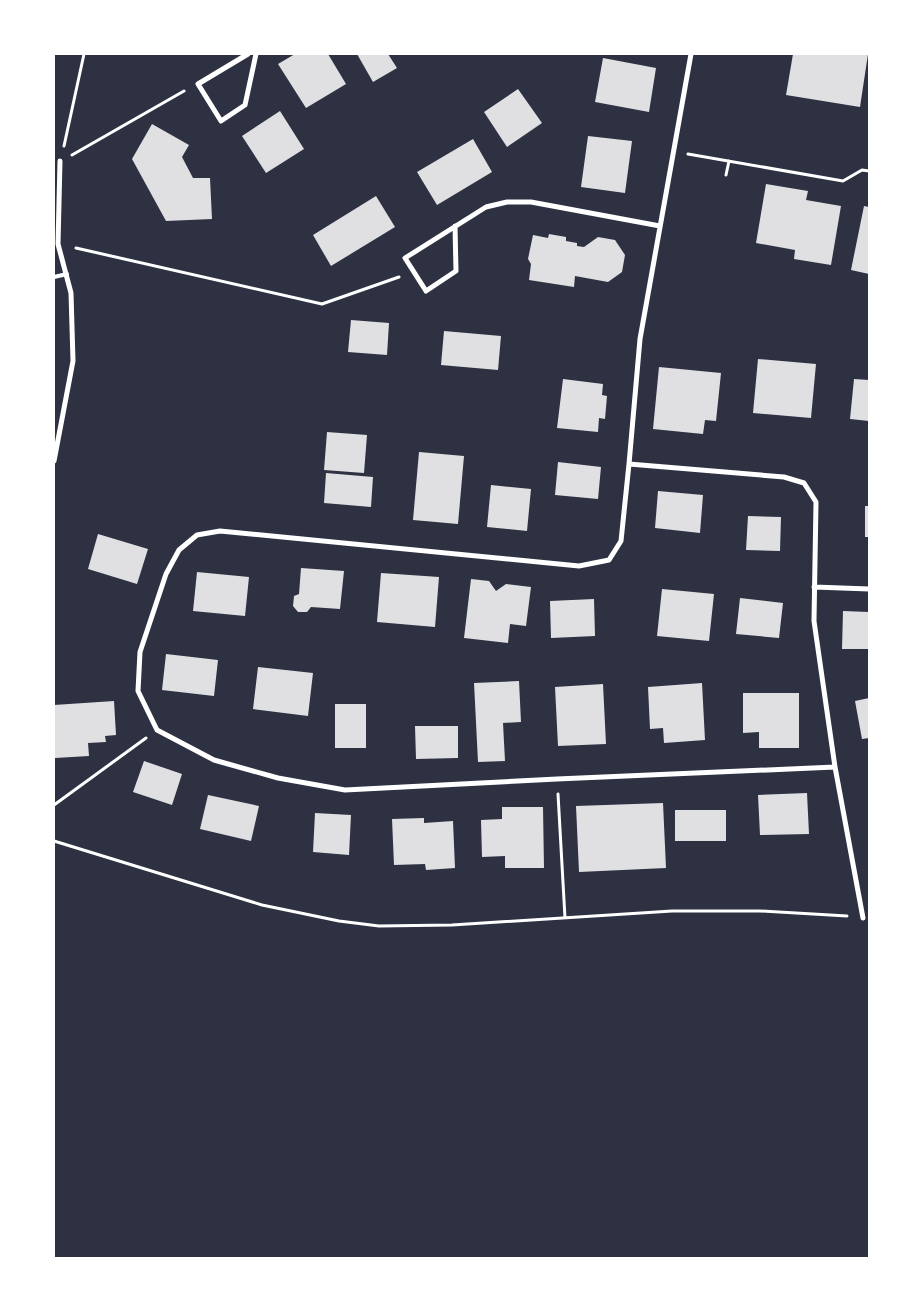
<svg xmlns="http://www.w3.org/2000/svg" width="923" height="1312" viewBox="0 0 923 1312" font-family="Rubik,sans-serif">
	<rect width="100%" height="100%" fill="#2d3142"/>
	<!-- building -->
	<path fill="#e0e0e3" d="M295,54H328L346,84L306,108L278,64Z
		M357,54H388L397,68L373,82Z
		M793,54H868L860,107L786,95Z
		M603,58L656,68L649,112L595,102Z
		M518,89L542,123L507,147L484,112Z
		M280,111L304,149L266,173L242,136Z
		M152,124L189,145L182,157L193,178H210L212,219L166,221L132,159Z
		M588,136L632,141L625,193L581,187Z
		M473,139L492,172L437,205L417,172Z
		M766,184L808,191L806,200L841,206L831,265L794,259L795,250L756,243Z
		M376,196L395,227L331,266L313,235Z
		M864,206L869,207V274L851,270Z
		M549,234L566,237V241L577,243V246L584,247L598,237L615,240L625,255L622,272L608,282L575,276L574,287L529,280L531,264L528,259L533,235L548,238Z
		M351,320L389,323L387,355L348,352Z
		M444,331L501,336L498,370L441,365Z
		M758,359L816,364L811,418L753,413Z
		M659,367L721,373L716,421L705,420L703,434L653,429Z
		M563,379L603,384L602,395L607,396L605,419L599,418L598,432L557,428Z
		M854,379L869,380V421L850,419Z
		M327,432L367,435L364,473L324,470Z
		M419,452L464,456L458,524L413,520Z
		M558,462L601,467L598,499L555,495Z
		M326,473L373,477L371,507L324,503Z
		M491,485L531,489L527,531L487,527Z
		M658,491L703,495L700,533L655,528Z
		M865,506H869V537H865Z
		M748,516L781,517L780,551L746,550Z
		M98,534L148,549L137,584L88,569Z
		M301,568L344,571L340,609L311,607L307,612H298L293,606L294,596L299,594Z
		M197,572L249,577L245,616L193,611Z
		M381,573L439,577L435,627L377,622Z
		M471,579L489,581L496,591L506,584L531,587L526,626L510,624L508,643L464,638Z
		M662,589L714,594L709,641L657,636Z
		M740,598L783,603L779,638L736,634Z
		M594,599L595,636L551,638L550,601Z
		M843,611L869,612V649H842Z
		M166,654L218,660L214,696L162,690Z
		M258,667L313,673L308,716L253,709Z
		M519,681L521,722L503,723L505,761L478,762L474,683Z
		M702,683L705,740L664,743L663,728L650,729L648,687Z
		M603,684L606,744L558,746L555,687Z
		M743,693H799V748H759V732L743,733Z
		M869,698V738L862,739L855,701Z
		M114,701L116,735L105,736L106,742L88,743L89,756L55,758L54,705Z
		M335,704H366V748H335Z
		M415,726H458V758L416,759Z
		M144,761L182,774L172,805L133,792Z
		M807,793L809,834L760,835L758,795Z
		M208,795L259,806L251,841L200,829Z
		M663,803L666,868L579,872L576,806Z
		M502,807H543L544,868H505V856L482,857L481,820L502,819Z
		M675,810H726V841H675Z
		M315,813L351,815L349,855L313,852Z
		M424,818V823L453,821L455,868L426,870L425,864L394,865L392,819Z"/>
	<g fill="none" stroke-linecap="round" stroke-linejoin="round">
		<!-- path -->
		<path stroke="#fff" stroke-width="3" d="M64,146L84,54
			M688,154L843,181L862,170L869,171
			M72,155L184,91
			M726,175L729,161
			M76,248L322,304L399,277
			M558,794L565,918
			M54,805L146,738
			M54,841L262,905L339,921L379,926L452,925L672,911H760L847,916"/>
		<!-- service -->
		<path stroke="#fff" stroke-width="4" d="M54,277L67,274"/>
		<!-- minor -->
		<path stroke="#fff" stroke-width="5" d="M248,54L198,84L221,121L245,105L256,54
			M455,226L456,271L426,291L405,258L486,207L507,202H531L660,226
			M54,461L73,361L71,293L58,244L60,161
			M629,464L640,339L691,54
			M814,587L869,589
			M835,767L557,779L345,790L278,778L214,760L157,730L138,691L140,652L166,574L179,550L197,535L220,531L579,566L609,560L621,541L629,464L784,477L804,483L816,502L814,621L835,767L863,918"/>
	</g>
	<!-- border -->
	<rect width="923" height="1312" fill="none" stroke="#ffffff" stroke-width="110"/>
</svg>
